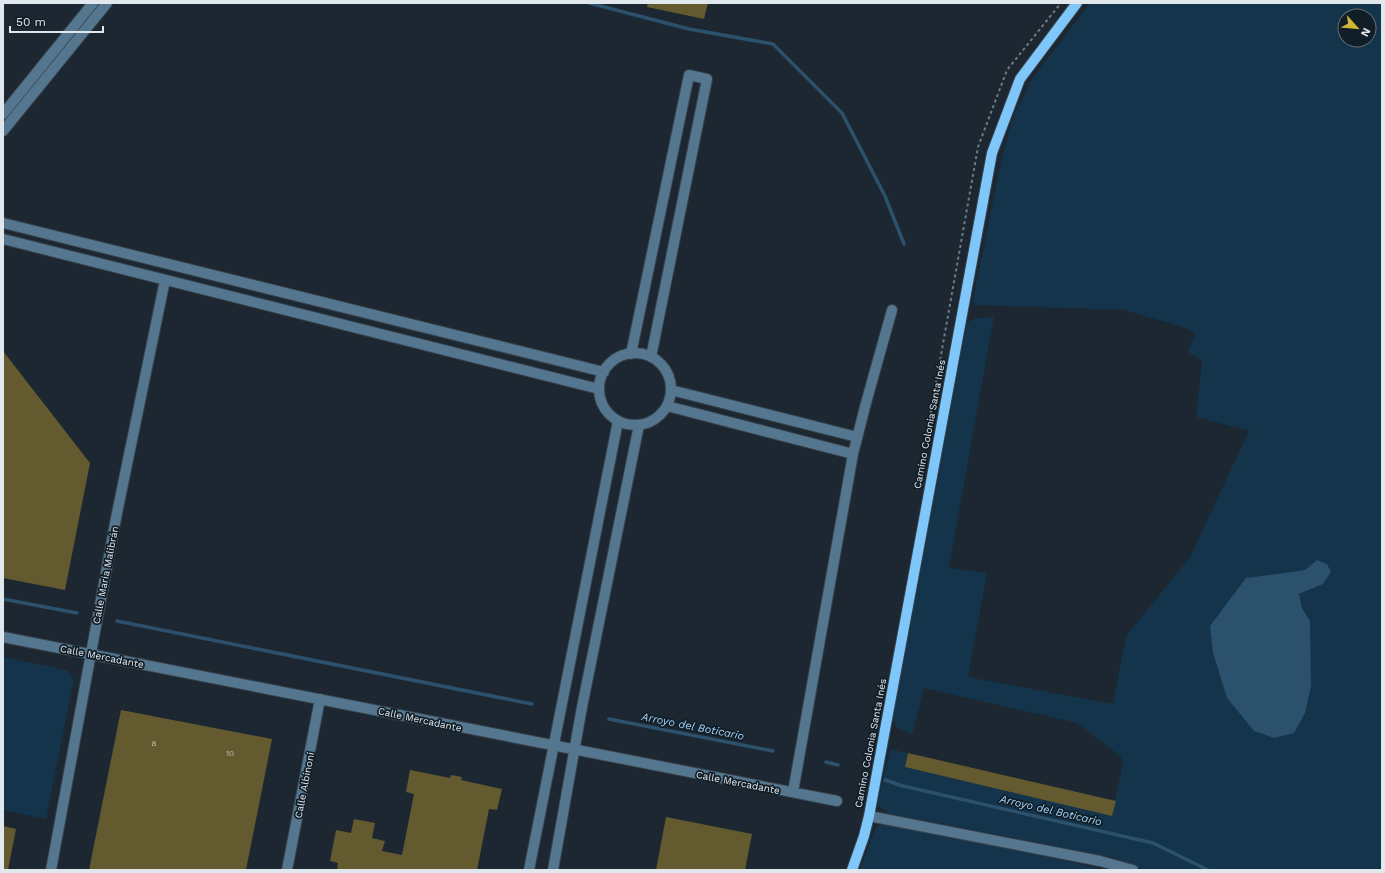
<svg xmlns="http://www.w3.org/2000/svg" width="1385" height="873" viewBox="0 0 1385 873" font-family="'Work Sans',sans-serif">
	<rect width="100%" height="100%" fill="#1c2731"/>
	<!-- green -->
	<path fill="#13344a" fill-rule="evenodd" d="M1090,3H1382V870H1146L1111,857L888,813L877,805L890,749L908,753L905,767L1112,815L1123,763L1120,756L1077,723L924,688L912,735L896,727L893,718L967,322L974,319L994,316L949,568L987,573L968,677L1113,704L1126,636L1190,557L1249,431L1196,417L1202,361L1188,352L1195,333L1183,327L1124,310L975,305L973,300L1001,162L1013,117L1032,79ZM1345,16H1369V40H1345ZM1317,560L1323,584L1299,594L1302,608L1310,621V634L1254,731L1227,698L1213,653L1246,578L1305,570Z
		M3,657L67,670L74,680L46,819L3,810Z
		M881,824L1044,856L1105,870H860L874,831Z"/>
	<!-- water -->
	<path fill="#2c516c" d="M1317,560L1327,564L1331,572L1323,584L1299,594L1302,608L1310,621L1311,686L1305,713L1294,733L1274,738L1254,731L1227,698L1213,653L1210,626L1246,578L1305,570Z"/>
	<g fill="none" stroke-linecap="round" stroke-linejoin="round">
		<!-- stream -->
		<path stroke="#2c516c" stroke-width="3.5" d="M589,3L689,29L773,44L842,113L885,196L904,244
			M3,599L77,613
			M117,621L532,704
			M609,719L773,751
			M826,762L838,765
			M885,780L903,786L1153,843L1208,870"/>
	</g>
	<!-- building -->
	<path fill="#635a2f" d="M648,3H708L704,19L647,7Z
		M3,351L90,463L65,590L3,578Z
		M121,710L272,739L246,870H89Z
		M908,753L1116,801L1112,816L905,767Z
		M410,770L450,778L451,775L462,777L461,780L502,789L497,810L489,809L477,870H337L338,863L330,861L336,830L351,833L354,819L375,823L372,838L385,841L382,851L402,855L414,794L406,792Z
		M666,817L752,834L745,870H656Z
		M3,826L16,829L8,870H3Z"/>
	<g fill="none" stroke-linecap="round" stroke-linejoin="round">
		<defs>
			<path id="minor" d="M3,114L93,3
				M3,131L107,3
				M3,223L604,372
				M3,239L599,389
				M599 389a36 36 0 1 1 72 0a36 36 0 1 1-72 0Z
				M631,354L689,75L707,79L651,357
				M671,390L857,437
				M667,406L853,454
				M3,637L837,801
				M793,792L853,454L866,403L892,310
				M869,816L1100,861L1133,870
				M51,870L116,518L165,280
				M287,870L320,699
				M529,870L618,421
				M553,870L582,707L639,425"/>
			<path id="major" d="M852,870L864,836L869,816L992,153L1020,79L1077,3"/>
		</defs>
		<!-- minor casing -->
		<use href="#minor" stroke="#37424b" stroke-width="12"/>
		<!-- major casing -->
		<use href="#major" stroke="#37424b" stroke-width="12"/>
		<!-- path -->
		<path stroke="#717b83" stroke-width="2" stroke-dasharray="3 3" stroke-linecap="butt" d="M917,490L978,147L1007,70L1061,3"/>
		<!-- minor -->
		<use href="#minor" stroke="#54768f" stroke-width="10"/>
		<!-- major -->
		<use href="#major" stroke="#7fc7fb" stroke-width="10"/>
	</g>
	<g text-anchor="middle" stroke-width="3.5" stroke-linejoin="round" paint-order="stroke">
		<!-- number labels -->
		<g font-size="8" fill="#c1c4be">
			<text x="154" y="746">8</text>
			<text x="230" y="756">10</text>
		</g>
		<!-- street labels -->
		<g font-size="10" fill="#e0e8ee" stroke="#121e27">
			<text transform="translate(929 424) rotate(-79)" y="4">Camino Colonia Santa Inés</text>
			<text transform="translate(105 575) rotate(-79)" y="4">Calle María Malibrán</text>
			<text transform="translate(102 656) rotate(11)" y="4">Calle Mercadante</text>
			<text transform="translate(420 719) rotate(12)" y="4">Calle Mercadante</text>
			<text transform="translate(870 743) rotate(-79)" y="4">Camino Colonia Santa Inés</text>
			<text transform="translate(738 782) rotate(11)" y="4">Calle Mercadante</text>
			<text transform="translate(304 785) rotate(-79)" y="4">Calle Albinoni</text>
		</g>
		<!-- water labels -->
		<g font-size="11" font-style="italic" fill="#a2d4fa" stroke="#121e27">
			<text transform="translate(693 726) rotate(11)" y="4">Arroyo del Boticario</text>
			<text transform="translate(1051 810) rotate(13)" y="4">Arroyo del Boticario</text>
		</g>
	</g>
	<!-- border -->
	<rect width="1385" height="873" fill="none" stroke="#e0e8ee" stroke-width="8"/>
	<!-- north arrow -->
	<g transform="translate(1357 28) rotate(117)"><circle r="19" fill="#121e27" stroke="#646f77"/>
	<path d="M0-3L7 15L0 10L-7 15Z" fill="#d0b736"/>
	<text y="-6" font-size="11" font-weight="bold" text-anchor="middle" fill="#e0e8ee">N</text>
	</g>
	<!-- scale -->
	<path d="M10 26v6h93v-6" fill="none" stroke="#e0e8ee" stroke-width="2"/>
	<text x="16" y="26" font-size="12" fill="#e0e8ee" stroke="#121e27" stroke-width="3" paint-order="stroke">50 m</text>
</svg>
